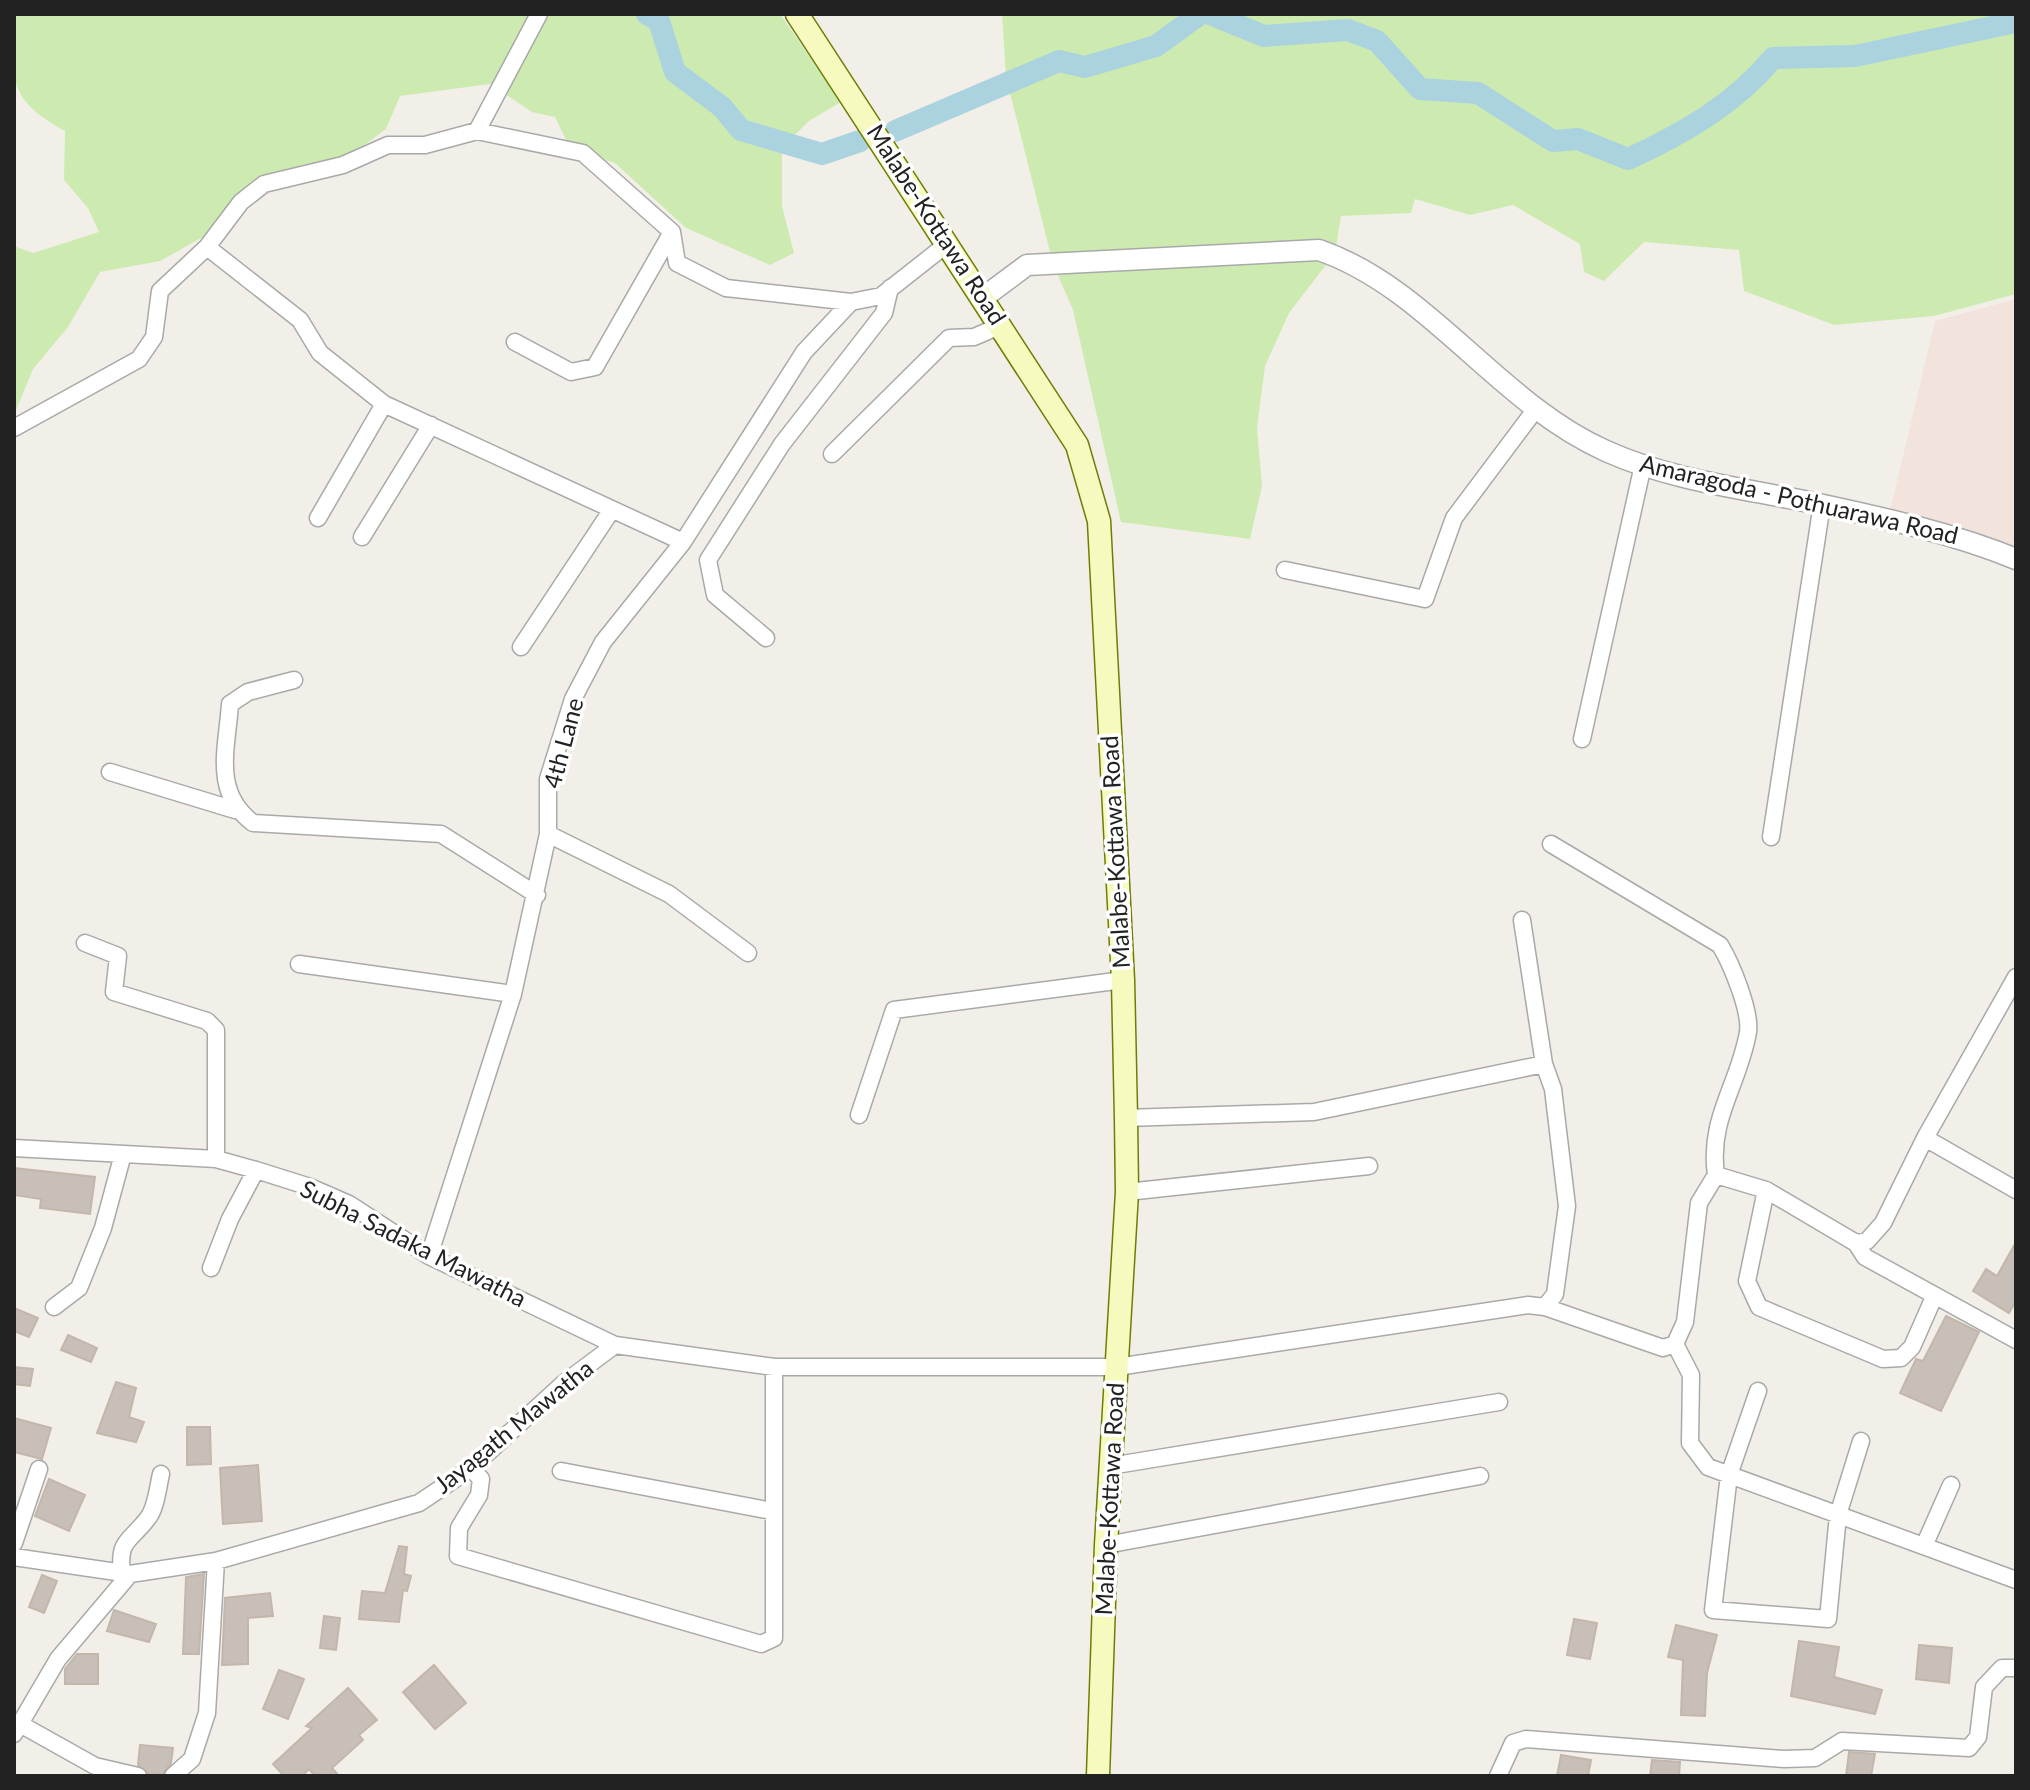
<svg xmlns="http://www.w3.org/2000/svg" width="2030" height="1790" viewBox="0 0 2030 1790" font-family="Lato,sans-serif">
	<rect width="100%" height="100%" fill="#f2efe9"/>
	<!-- military -->
	<path fill="#f3e3dd" d="M2016,299V556L1890,511L1935,321Z"/>
	<!-- grass -->
	<path fill="#cdebb0" d="M14,14H780L841,102L809,121L782,148V206L794,253L770,265L686,228L615,163L571,150L555,117L532,112L490,84L400,96L386,129L348,157L268,177L210,233L160,261L100,272L68,327L33,369L14,415V246L33,253L99,232L88,208L64,180L65,131C3,97 14,77 14,14Z
		M1002,14H2016V294L1934,316L1834,325L1744,291L1739,250L1644,242L1604,281L1584,272L1580,244L1513,205L1470,215L1415,199L1411,213L1341,216L1335,253L1289,313L1265,366L1257,428L1262,486L1250,539L1121,522L1073,310L1053,264L1006,77Z"/>
	<g fill="none" stroke-linecap="round" stroke-linejoin="round">
		<!-- canal -->
		<path stroke="#aad3df" stroke-width="22" d="M647,14L659,21L675,72L722,107L741,130L822,154L860,141
			M1210,14L1264,36L1348,30L1377,41L1420,89L1478,93L1553,141L1578,139L1628,159C1683,134 1735,104 1773,58L1855,56L2016,22
			M895,131L1059,61L1085,67L1156,46L1200,14"/>
	</g>
	<!-- building -->
	<path fill="#c7bfb8" stroke="#c4b6ab" stroke-width="2" d="M14,1168L95,1177L90,1214L40,1208L41,1199L14,1195Z
		M2016,1242V1301L2009,1313L1973,1291L1986,1269L1997,1276Z
		M14,1308L38,1318L29,1337L14,1331Z
		M1946,1316L1979,1332L1941,1411L1900,1393L1916,1359L1923,1361Z
		M68,1335L97,1348L91,1362L61,1350Z
		M14,1367L33,1369L30,1386L14,1384Z
		M116,1382L136,1388L129,1417L144,1422L136,1442L97,1433Z
		M14,1418L51,1428L42,1459L14,1452Z
		M187,1427H210L211,1464L187,1465Z
		M258,1465L262,1521L223,1524L220,1468Z
		M49,1479L85,1495L69,1531L35,1516Z
		M399,1546L407,1547L404,1574L411,1576L407,1591L403,1590L399,1622L359,1619L362,1591L385,1593Z
		M204,1574L199,1654H183L186,1577Z
		M42,1575L57,1581L44,1613L29,1607Z
		M270,1593L273,1616L248,1618V1664L222,1665L225,1598Z
		M114,1610L156,1624L149,1642L107,1631Z
		M324,1616L340,1618L336,1650L320,1648Z
		M1574,1619L1597,1623L1590,1659L1567,1655Z
		M1676,1625L1717,1635L1707,1673L1705,1716L1681,1715L1683,1660L1668,1657Z
		M1799,1641L1839,1647L1834,1677L1882,1690L1875,1714L1791,1696Z
		M1919,1645L1952,1648L1949,1683L1916,1679Z
		M77,1654H98V1684H65V1669Z
		M434,1665L466,1703L435,1729L403,1692Z
		M279,1670L304,1679L288,1719L263,1709Z
		M348,1688L377,1720L359,1735L363,1740L332,1768L339,1776H315L309,1769L302,1776H284L273,1764L312,1728L306,1726Z
		M140,1745L173,1748L171,1763L162,1775L149,1774L138,1765Z
		M1849,1752L1875,1754L1871,1776H1846Z
		M1561,1755L1591,1760L1588,1776H1557Z
		M1652,1760L1680,1762L1679,1776H1650Z"/>
	<g fill="none" stroke-linecap="round" stroke-linejoin="round">
		<defs>
			<path id="minor" d="M477,131L539,14
				M207,247L300,320L320,353L384,404L683,542
				M515,342L571,372L595,367L672,232
				M14,428L139,359L154,337L160,291L207,247L241,202L264,184L343,165L388,145H425L477,131L583,153L672,232L677,263L726,288L851,302L881,296L947,244
				M832,454L949,338L974,337L1002,325
				M318,518L384,404
				M362,537L431,425
				M1285,570L1425,599L1454,518L1535,410
				M766,638L715,595L708,560L782,444L884,313L890,288
				M521,647L611,511
				M294,680L248,692L230,704C227,749 212,792 253,823L441,834L537,895
				M1582,739L1643,465
				M110,772L235,810
				M548,834L669,894L748,953
				M1771,837L1822,504
				M1551,844L1720,945C1731,963 1751,1011 1748,1032C1739,1085 1708,1118 1716,1175
				M1522,920L1544,1064L1553,1089L1567,1206L1555,1294L1545,1307
				M85,943L118,956L114,992L207,1021L216,1030V1159
				M299,964L513,994
				M859,1115L894,1010L1123,980
				M1126,1118L1314,1112L1544,1064
				M1925,1138L2016,1190
				M14,1148L216,1159L256,1170L310,1187L349,1204L429,1256L615,1345L774,1367H1117L1528,1305L1545,1307L1663,1348L1675,1344L1685,1322L1699,1203L1716,1175L1766,1190L1856,1243L1865,1257L2016,1340
				M1766,1190L1747,1281L1759,1307L1883,1359L1901,1358L1912,1347L1934,1297
				M1127,1192L1369,1166
				M1856,1243L1867,1241L1883,1223L1925,1138L2016,977
				M429,1256L513,994L548,834V779L573,699L603,642L683,542L804,352L851,302
				M211,1268L230,1219L256,1170
				M54,1307L79,1288L103,1228L123,1154
				M1675,1344L1691,1375L1690,1443L1708,1467L2016,1580
				M1758,1391L1729,1475L1713,1610L1828,1619L1838,1515L1861,1441
				M1110,1466L1499,1402
				M471,1468L481,1479L479,1495L459,1528L458,1556L761,1644L774,1638V1367
				M561,1471L772,1511
				M14,1543L39,1469
				M1106,1545L1480,1476
				M1924,1546L1951,1485
				M14,1557L130,1574L216,1561L419,1503L471,1468L564,1383L615,1345
				M122,1574C118,1539 129,1543 148,1518C156,1508 158,1487 161,1474
				M20,1724L95,1766L138,1776
				M14,1734L58,1659L130,1574
				M173,1776L192,1759L207,1713L216,1561
				M1498,1776L1513,1743L1526,1739L1784,1759L1815,1758L1842,1741L1969,1748L1978,1737L1984,1687L2002,1668H2016"/>
			<path id="tertiary" d="M984,297L1027,265L1319,250C1429,288 1498,403 1606,451C1675,482 1751,489 1823,505C1888,519 1955,534 2016,559"/>
			<path id="secondary" d="M797,14L1077,445L1099,521L1123,980L1126,1118L1127,1192L1106,1545L1098,1776"/>
		</defs>
		<!-- minor casing -->
		<use href="#minor" stroke="#a9a9a9" stroke-width="19"/>
		<!-- tertiary casing -->
		<use href="#tertiary" stroke="#a9a9a9" stroke-width="23"/>
		<!-- secondary casing -->
		<use href="#secondary" stroke="#707d05" stroke-width="25"/>
		<!-- minor -->
		<use href="#minor" stroke="#fff" stroke-width="16"/>
		<!-- tertiary -->
		<use href="#tertiary" stroke="#fff" stroke-width="20"/>
		<!-- secondary -->
		<use href="#secondary" stroke="#f7fabf" stroke-width="22"/>
	</g>
	<g text-anchor="middle" stroke-width="7" stroke-linejoin="round" paint-order="stroke">
		<!-- street labels -->
		<g font-size="24" fill="#222" stroke="#fff">
			<text transform="translate(936 225) rotate(57)" y="8">Malabe-Kottawa Road</text>
			<text transform="translate(1799 500) rotate(13)" y="8">Amaragoda - Pothuarawa Road</text>
			<text transform="translate(564 743) rotate(-75)" y="8">4th Lane</text>
			<text transform="translate(1116 852) rotate(-93)" y="8">Malabe-Kottawa Road</text>
			<text transform="translate(413 1244) rotate(27)" y="8">Subha Sadaka Mawatha</text>
			<text transform="translate(514 1427) rotate(-39)" y="8">Jayagath Mawatha</text>
			<text transform="translate(1110 1499) rotate(-87)" y="8">Malabe-Kottawa Road</text>
		</g>
	</g>
	<!-- border -->
	<rect width="2030" height="1790" fill="none" stroke="#222222" stroke-width="32"/>
</svg>
